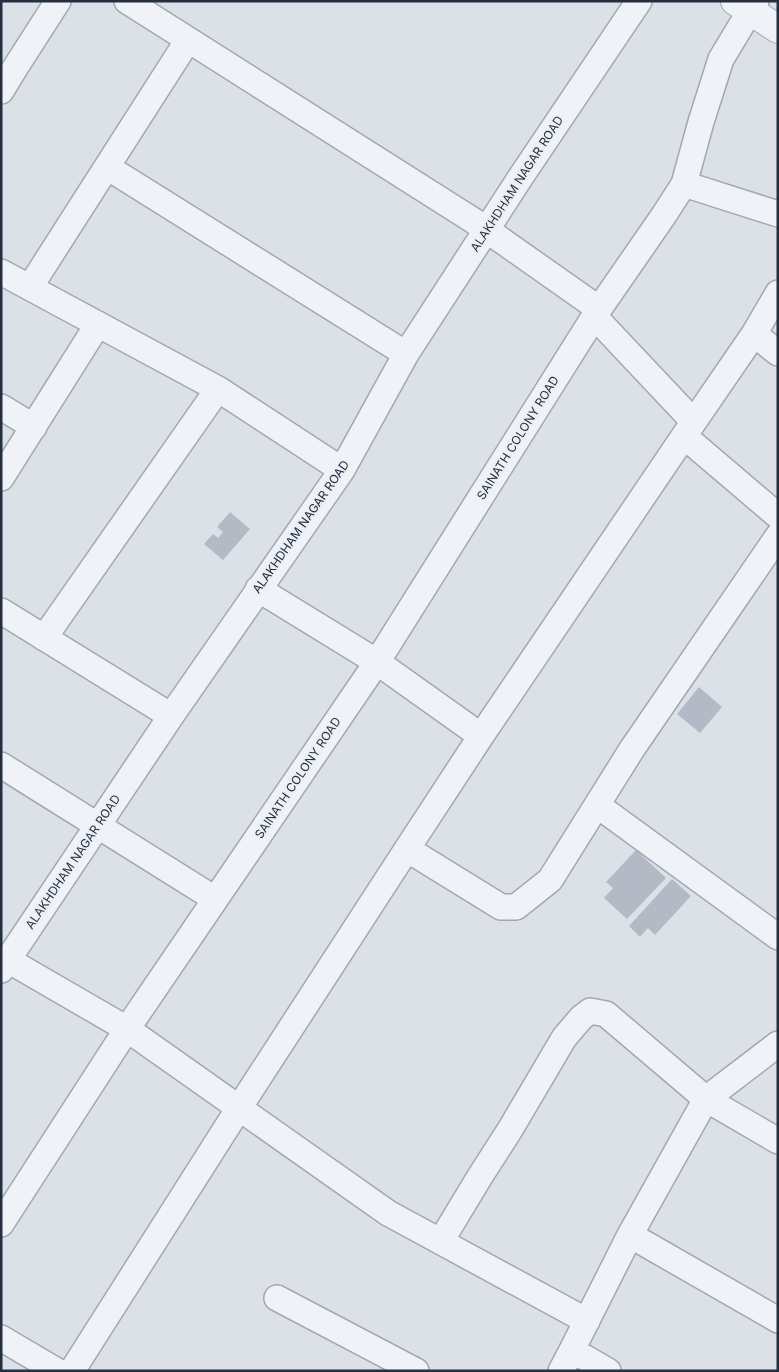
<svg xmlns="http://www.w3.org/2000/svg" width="779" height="1372" viewBox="0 0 779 1372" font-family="Inter,sans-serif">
	<rect width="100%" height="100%" fill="#dce1e8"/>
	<!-- building -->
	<path fill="#b3bac5" d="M230,512L250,529L223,560L204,544L213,534L218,538L223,532L217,527Z
		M699,687L722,707L700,733L677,714Z
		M636,850L666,878L627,919L604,898L613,888L606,882Z
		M672,879L691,896L655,935L648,928L640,937L629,926Z"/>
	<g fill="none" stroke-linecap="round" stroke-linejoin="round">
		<defs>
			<path id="minor" d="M127,1L474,221L599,309L377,662L127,1029L388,1213L587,1321
				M1,91L15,68L58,1
				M107,167L406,354
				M684,184L778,214
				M1,272L218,389L342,470
				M30,287L188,40
				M599,309L664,215L684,184L701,122L721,59L756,1
				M594,316L693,421
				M754,334L778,353
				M1,407L34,427
				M684,436L778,516
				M1,478L98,324
				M258,589L377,662L481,736
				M1,611L171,716
				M44,638L218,389
				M1,765L215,899
				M597,805L778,937
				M407,849L501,907H516L550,880L632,749L778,536
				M1,970L171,716L342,470L406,354L520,178L639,1
				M1,1224L127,1029L8,960
				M630,1235L778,1320
				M441,1241L479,1178L511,1128L564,1038L581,1018L590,1011L606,1014L706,1099L778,1141
				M277,1298L416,1371
				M1,1338L57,1371
				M572,1350L608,1371
				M72,1371L239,1108L407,849L481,736L684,436L754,334L778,293
				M561,1371L572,1350L630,1235L706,1099L778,1044"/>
			<path id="tertiary" d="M735,1L778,29"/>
		</defs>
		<!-- minor casing -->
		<use href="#minor" stroke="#a1a8b2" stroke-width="28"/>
		<!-- tertiary casing -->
		<use href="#tertiary" stroke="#a1a8b2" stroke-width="30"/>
		<!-- minor -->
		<use href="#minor" stroke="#eff2f6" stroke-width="25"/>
		<!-- tertiary -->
		<use href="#tertiary" stroke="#eff2f6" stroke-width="28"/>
	</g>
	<g text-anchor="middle" stroke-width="5" stroke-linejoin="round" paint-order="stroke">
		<!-- street labels -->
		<g font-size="12" fill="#242f40" stroke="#ecf0f6">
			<text transform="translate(517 184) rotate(-57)" y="4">ALAKHDHAM NAGAR ROAD</text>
			<text transform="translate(518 438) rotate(-58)" y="4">SAINATH COLONY ROAD</text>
			<text transform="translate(301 527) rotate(-55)" y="4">ALAKHDHAM NAGAR ROAD</text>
			<text transform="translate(298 778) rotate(-56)" y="4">SAINATH COLONY ROAD</text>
			<text transform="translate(73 862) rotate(-56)" y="4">ALAKHDHAM NAGAR ROAD</text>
		</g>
	</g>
	<!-- border -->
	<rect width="779" height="1372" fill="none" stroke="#242f40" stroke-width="5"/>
</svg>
